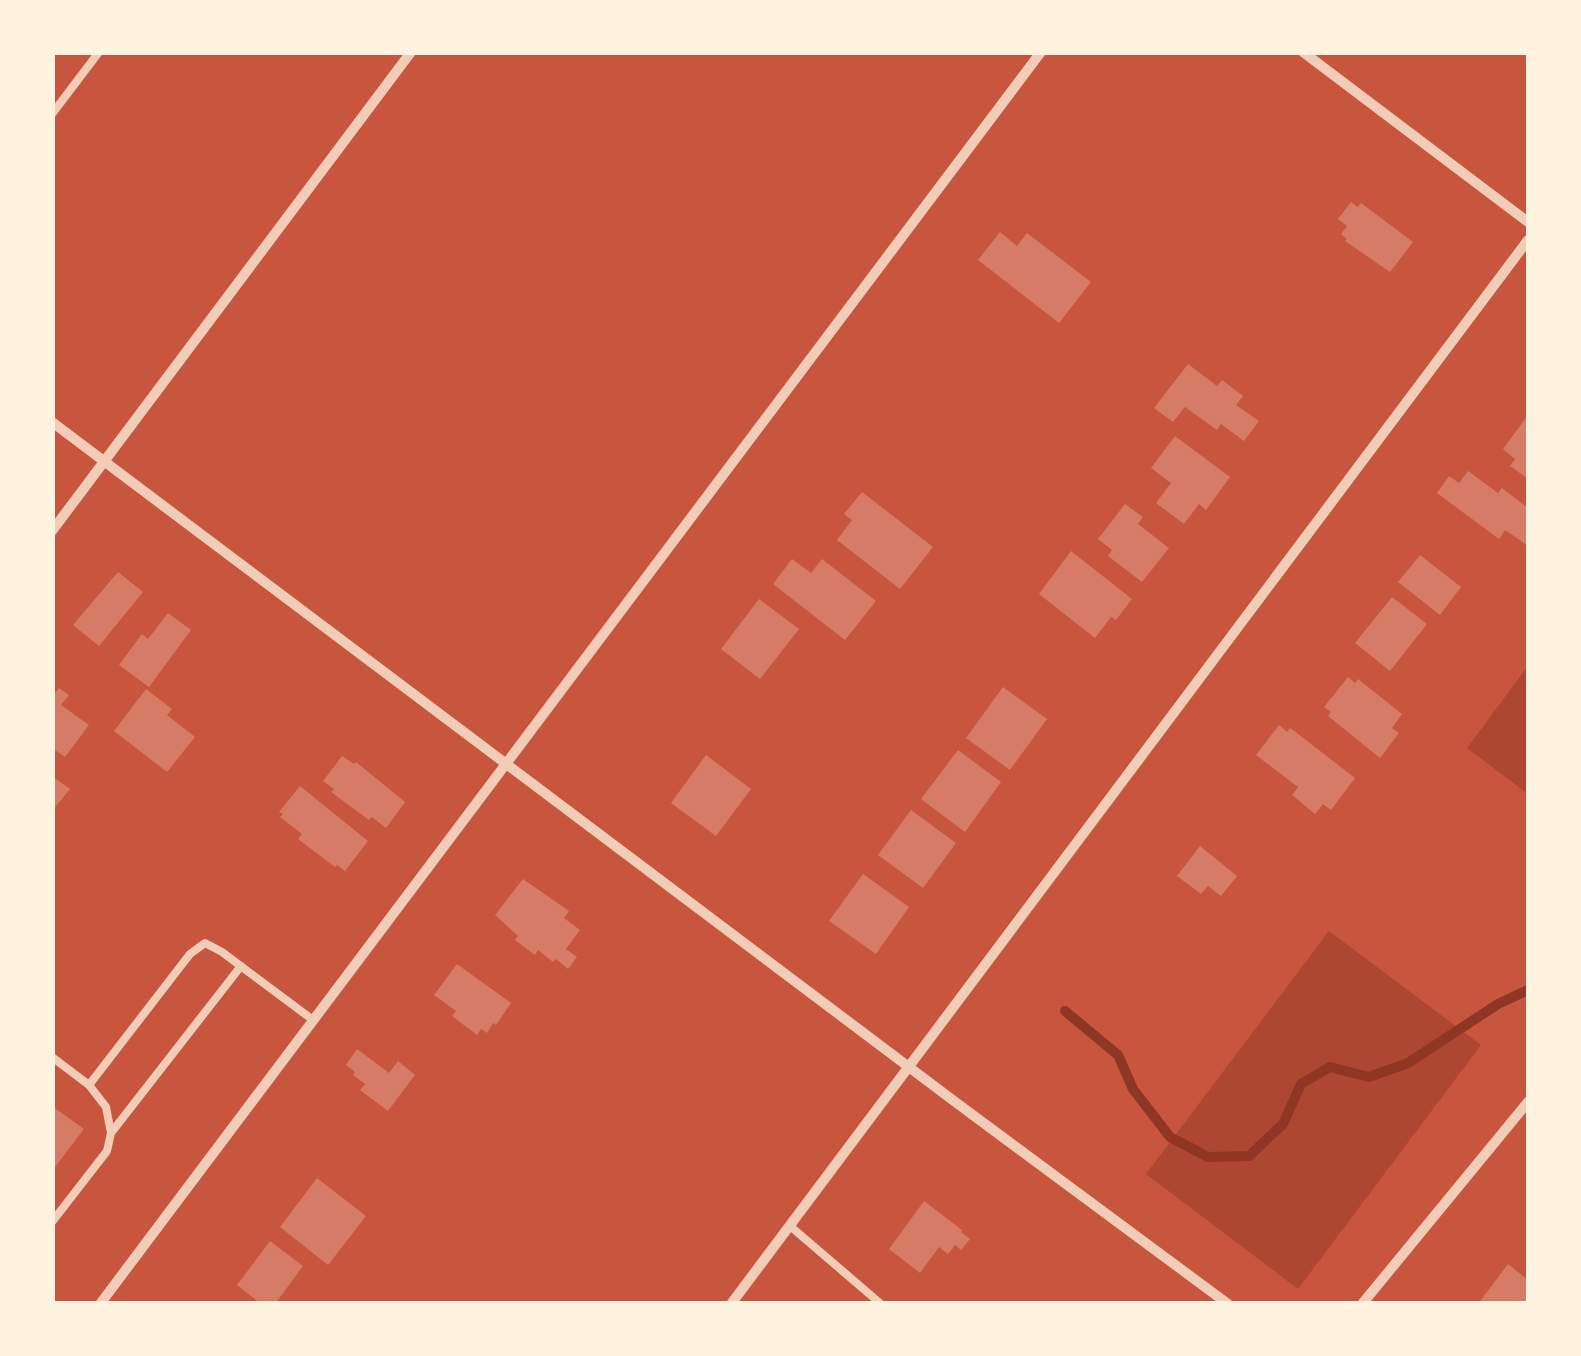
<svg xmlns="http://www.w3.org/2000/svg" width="1581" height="1356" viewBox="0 0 1581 1356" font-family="Rubik,sans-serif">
	<rect width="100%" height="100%" fill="#c8553d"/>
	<!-- green -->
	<path fill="#ae4732" d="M1528,666V794L1467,748Z
		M1329,931L1481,1045L1298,1289L1146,1174Z"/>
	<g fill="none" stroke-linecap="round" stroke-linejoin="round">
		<!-- stream -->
		<path stroke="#8f3625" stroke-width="10" d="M1065,1011L1118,1055L1133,1089L1170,1137L1208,1157L1249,1156L1283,1124L1301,1084L1330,1067L1369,1077L1408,1063L1498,1004L1528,990"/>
	</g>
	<!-- building -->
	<path fill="#d67c66" d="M1351,202L1358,207L1361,203L1413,242L1390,272L1345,241L1347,239L1341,234L1347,226L1338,219Z
		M1000,232L1017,246L1027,233L1091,282L1059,323L978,260Z
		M1188,364L1217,386L1222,380L1243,396L1236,405L1259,421L1244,441L1221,424L1217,430L1185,407L1173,422L1154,408Z
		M1528,415V479L1510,466L1515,459L1503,449Z
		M1175,436L1230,477L1206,510L1199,504L1184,524L1156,503L1171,483L1151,468Z
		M1468,471L1498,493L1502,488L1528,508V546L1505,530L1499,539L1437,493L1449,476L1459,483Z
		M862,492L933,547L900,589L837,540L852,520L844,514Z
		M1125,504L1143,517L1138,524L1169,548L1142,582L1108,556L1112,550L1098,539Z
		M1071,551L1132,599L1116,620L1111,617L1095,638L1039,594Z
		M1420,555L1461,587L1440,615L1398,582Z
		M792,559L811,573L822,559L876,601L845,640L773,584Z
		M118,572L143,592L99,646L73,625Z
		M1392,597L1427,624L1390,671L1355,643Z
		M759,599L799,629L760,679L721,649Z
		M168,613L191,630L149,687L119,665L142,634L148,639Z
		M1348,677L1355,683L1358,679L1402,714L1392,728L1399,733L1380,758L1328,716L1331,712L1324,707Z
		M1003,687L1047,719L1010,770L966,738Z
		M59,688L69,695L61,705L89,725L65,757L52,748V697Z
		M146,689L172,709L167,715L195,737L167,772L114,731Z
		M1279,725L1287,732L1290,728L1293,730L1355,778L1331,810L1323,804L1315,814L1292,795L1298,787L1256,755Z
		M958,750L1001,782L965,832L921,799Z
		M706,755L751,789L716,836L671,803Z
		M342,756L354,764L356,762L405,802L386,828L372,817L369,820L331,792L334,789L323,781Z
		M52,776L70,789L52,811Z
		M300,786L368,841L345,871L337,865L335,867L298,839L302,834L280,817L283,814L279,812Z
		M911,810L956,843L923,888L878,855Z
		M1200,846L1237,876L1221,896L1208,886L1201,894L1177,876Z
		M863,874L909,907L876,954L829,921Z
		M523,879L569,911L564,918L580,930L566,949L577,957L568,969L556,959L553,962L538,950L535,955L515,940L518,936L495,915Z
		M457,964L511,1003L496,1025L493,1023L487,1033L481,1029L477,1035L452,1016L456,1011L434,995Z
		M357,1049L389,1073L398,1061L415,1075L388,1111L360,1090L365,1084L353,1075L355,1072L346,1065Z
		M52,1106L84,1129L52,1171Z
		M317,1178L366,1216L328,1265L280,1227Z
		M924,1201L962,1230L961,1232L970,1239L961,1250L955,1245L948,1254L939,1247L920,1273L889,1249Z
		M270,1241L303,1266L275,1304H261L237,1285Z
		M1508,1264L1528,1280V1304H1478Z"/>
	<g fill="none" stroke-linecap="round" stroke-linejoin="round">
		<!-- service -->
		<path stroke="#f1ccb7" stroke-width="8" d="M52,114L99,52
			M52,1057L89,1085L106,1107L111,1133L107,1151L52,1222
			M89,1085L190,954L205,943L222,952L313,1020
			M111,1133L241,966
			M790,1226L881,1304"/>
		<!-- minor -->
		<path stroke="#f1ccb7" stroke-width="10" d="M1303,52L1528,222
			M52,422L954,1101L1228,1304
			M52,531L411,52
			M100,1304L1041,52
			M731,1304L1528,240
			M1362,1304L1528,1102"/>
	</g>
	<!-- border -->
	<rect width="1581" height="1356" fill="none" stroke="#fff3e0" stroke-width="110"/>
</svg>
